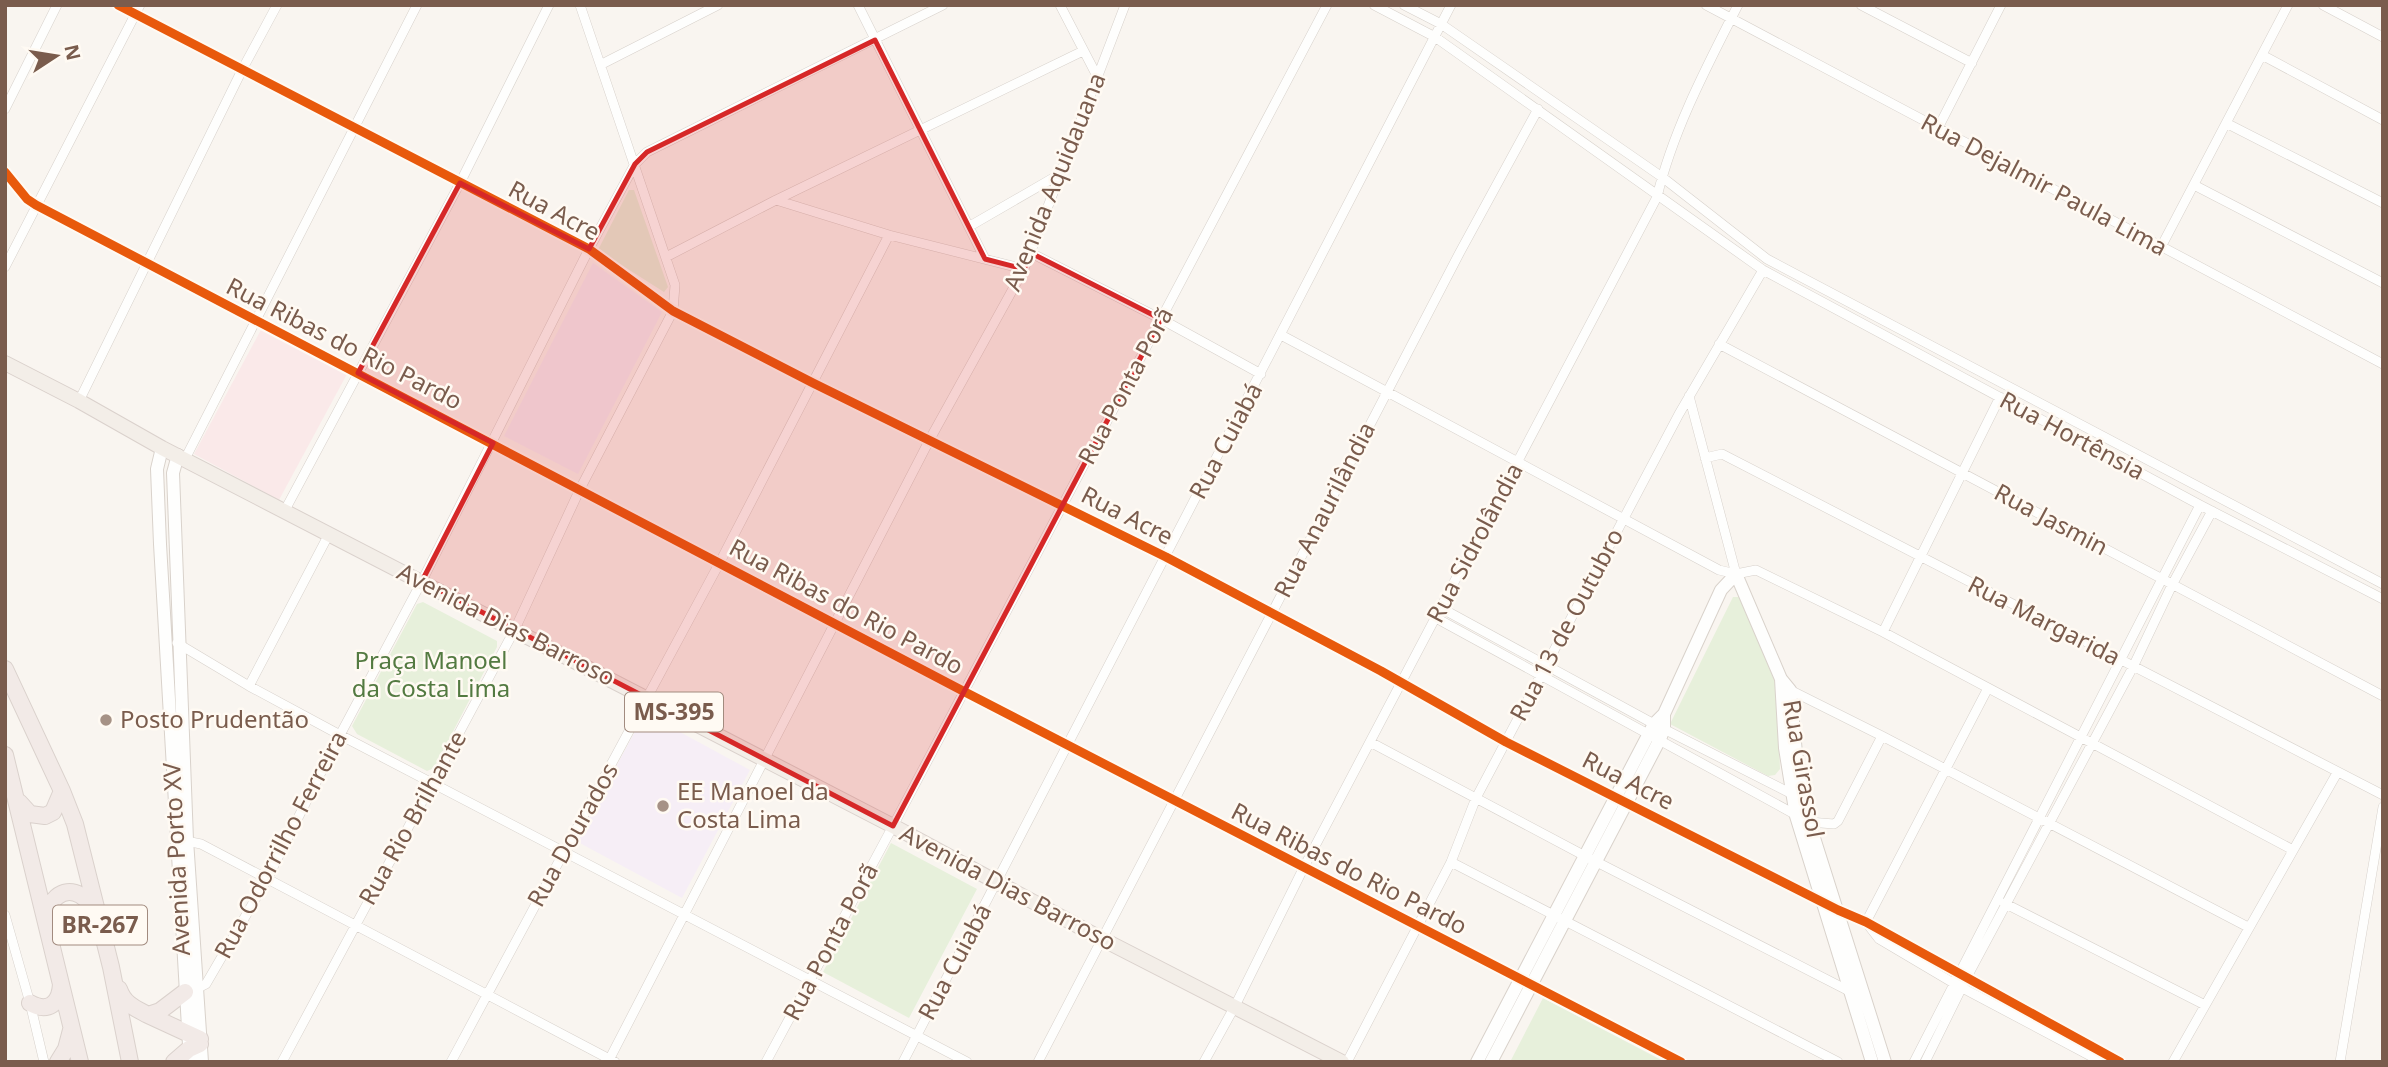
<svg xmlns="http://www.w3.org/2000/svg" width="2388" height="1067" viewBox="0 0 2388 1067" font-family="'Noto Sans',sans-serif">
	<rect width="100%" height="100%" fill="#f9f5f0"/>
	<!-- education -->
	<path fill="#f6eef6" d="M593,263L662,312L578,474L504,436Z
		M645,713L750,770L682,898L576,841Z"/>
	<!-- medical -->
	<path fill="#fae9e9" d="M262,328L347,374L279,500L194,454Z"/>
	<!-- green -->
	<path fill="#e7f0db" d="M629,190H634L668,287L664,292L598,250Z
		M1733,597H1740L1777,687L1780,769L1775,775L1768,776L1670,724Z
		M423,602L497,641V647L434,768L427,771L357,734L352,726L417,604Z
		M891,843L977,889L909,1018L823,972Z
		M1543,998L1665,1062H1510Z"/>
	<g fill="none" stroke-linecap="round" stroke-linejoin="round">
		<defs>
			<path id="street" d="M118,5L589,249L673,311L813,383L1166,557L1381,671L1506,742L1838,910L1866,922L2120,1062
				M858,5L985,259
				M1060,5L1098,78
				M1374,5L1435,37L1763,270L2200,505L2383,599
				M1404,5L1441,24L1662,177L1767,259L2383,584
				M1706,5L2383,364
				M1861,5L1972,63
				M2323,5L2383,37
				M2262,55L2383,120
				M602,64L718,5
				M5,109L57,5
				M2226,123L2383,203
				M1938,128L2001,5
				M5,172L27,199L36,205L963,691L1681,1062
				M2194,185L2383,283
				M776,200L889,235L1024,269
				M970,226L1060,174
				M2161,247L2288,5
				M1031,253L1161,319L1261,374
				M666,257L776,200L1083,51
				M5,267L140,5
				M1281,335L1719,570L1736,574L1756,570L1883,632L2293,850
				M1719,344L2383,696
				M1689,396L1736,574
				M79,401L242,70L277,5
				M1705,458L1722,454L2383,795
				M185,459L417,5
				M285,510L460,183L549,5
				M1441,608L1654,724L1796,796
				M1436,618L1809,822L1834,824L1838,821L1882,736
				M1883,632L2000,397
				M177,643L249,686L340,735L967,1062
				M249,686L329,534
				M1786,691L1790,690L1882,736L2248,927
				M1370,742L1585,856L1851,992
				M181,840L201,844L615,1062
				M1451,862L1838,1062
				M2004,903L2205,1005
				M5,915L30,1003L44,1062
				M1866,922L1988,688
				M1869,926L1879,939L1955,984L2102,1062
				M194,990L206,984L267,879L340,735L422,581L589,249L635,164L647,152L943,5
				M282,1062L515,629L580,489L673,311L675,285L580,5
				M451,1062L720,562L889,235
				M608,1062L930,439L1024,269L1125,5
				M766,1062L893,826L1327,5
				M903,1062L1451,5
				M1038,1062L1460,252L1538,109
				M1204,1062L1235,1006L1304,867L1657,197C1673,130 1707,66 1738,5
				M1347,1062L1451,862L1476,798L1679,414L1763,270
				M1914,1062L2200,505
				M1925,1062L1967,977L2133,667L2172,585L2212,511
				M2173,1062L2337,773
				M2340,1062L2383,807"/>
			<path id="secondary" d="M162,448L157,469L160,544L190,1062
				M178,455L173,473L187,840L202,1062
				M1781,679L1785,748L1796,816L1872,1062
				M1477,1062L1654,724L1664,714L1721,590L1736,574L1781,679L1790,690L1796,753L1809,822L1885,1062
				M1491,1062L1660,739L1664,729V714"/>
			<path id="primary" d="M5,363L79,401L162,448L893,826L1102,939L1342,1062"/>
			<path id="highway" d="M5,669L62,791L75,824L111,967L130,1062
				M5,755L80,1062
				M19,802L30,814L45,816L53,812L62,791
				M46,920C47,902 62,885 80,895C87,899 92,906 97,911
				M119,989C124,1004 135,1008 148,1015L160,1011L185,992
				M30,1003C48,1013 60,1004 61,984
				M148,1015L200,1039
				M58,1062L66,1049L71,1030
				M174,1062L189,1049L200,1044"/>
		</defs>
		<!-- street casing -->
		<use href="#street" stroke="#d7d1cb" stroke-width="10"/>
		<!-- secondary casing -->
		<use href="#secondary" stroke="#d9d2cb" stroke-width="14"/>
		<!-- primary casing -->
		<use href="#primary" stroke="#dad1cc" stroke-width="16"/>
		<!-- highway casing -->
		<use href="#highway" stroke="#dad1cc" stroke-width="18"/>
		<!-- street -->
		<use href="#street" stroke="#fefefd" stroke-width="9"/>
		<!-- secondary -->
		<use href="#secondary" stroke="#fefefd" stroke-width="12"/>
		<!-- primary -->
		<use href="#primary" stroke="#f3eee8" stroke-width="14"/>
		<!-- highway -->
		<use href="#highway" stroke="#f2eae7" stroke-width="16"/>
		<defs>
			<path id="cycleway" d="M118,5L589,249L673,311L813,383L1166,557L1381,671L1506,742L1838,910L1866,922L2120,1062
				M5,172L27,199L36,205L963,691L1681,1062"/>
		</defs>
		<!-- cycleway casing -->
		<use href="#cycleway" stroke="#fffaf3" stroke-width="13"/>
		<!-- cycleway -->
		<use href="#cycleway" stroke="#e8590c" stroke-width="9"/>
	</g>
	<!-- marked area -->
	<path fill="#d62828" fill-opacity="0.2" stroke="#d62828" stroke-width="5" stroke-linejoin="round" d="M875,40L985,259L1024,269L1031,253L1161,319L893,826L422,581L493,443L358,373L460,183L589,249L635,164L647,152Z"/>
	<!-- markers -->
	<g fill="#a69286" stroke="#fffaf3" stroke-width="2.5">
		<circle cx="106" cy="720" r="7"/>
		<circle cx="663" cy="806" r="7"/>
	</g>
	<g text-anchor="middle" stroke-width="5" stroke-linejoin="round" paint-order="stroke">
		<!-- shield labels -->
		<g fill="#fffaf3" stroke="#a28b7f" stroke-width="2">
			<rect x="625" y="692.5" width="98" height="39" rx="5"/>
			<rect x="53" y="905.5" width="94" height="39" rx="5"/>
		</g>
		<g font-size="23" font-weight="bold" fill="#7a5c4d">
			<text x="674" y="720">MS-395</text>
			<text x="100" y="933">BR-267</text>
		</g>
		<!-- street labels -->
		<g font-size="24" fill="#7a5c4d" stroke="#fffaf3">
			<text transform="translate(1055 182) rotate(-68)" y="8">Avenida Aquidauana</text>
			<text transform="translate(2044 185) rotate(28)" y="8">Rua Dejalmir Paula Lima</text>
			<text transform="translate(554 211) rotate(28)" y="8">Rua Acre</text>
			<text transform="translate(344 344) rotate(27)" y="8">Rua Ribas do Rio Pardo</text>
			<text transform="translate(1126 386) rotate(-62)" y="8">Rua Ponta Porã</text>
			<text transform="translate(2072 436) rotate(28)" y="8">Rua Hortênsia</text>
			<text transform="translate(1226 441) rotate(-62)" y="8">Rua Cuiabá</text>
			<text transform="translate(1325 510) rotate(-63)" y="8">Rua Anaurilândia</text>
			<text transform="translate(1127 516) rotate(27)" y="8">Rua Acre</text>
			<text transform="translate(2051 520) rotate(28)" y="8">Rua Jasmin</text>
			<text transform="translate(1475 543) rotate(-62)" y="8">Rua Sidrolândia</text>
			<text transform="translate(846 607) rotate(28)" y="8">Rua Ribas do Rio Pardo</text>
			<text transform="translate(2044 621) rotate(27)" y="8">Rua Margarida</text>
			<text transform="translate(506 625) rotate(27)" y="8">Avenida Dias Barroso</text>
			<text transform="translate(1567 625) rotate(-62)" y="8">Rua 13 de Outubro</text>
			<text transform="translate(1803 769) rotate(80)" y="8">Rua Girassol</text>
			<text transform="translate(1628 781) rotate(27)" y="8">Rua Acre</text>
			<text transform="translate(413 818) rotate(-61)" y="8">Rua Rio Brilhante</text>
			<text transform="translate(573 835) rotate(-61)" y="8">Rua Dourados</text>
			<text transform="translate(281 845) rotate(-62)" y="8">Rua Odorrilho Ferreira</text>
			<text transform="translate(177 859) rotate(-93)" y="8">Avenida Porto XV</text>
			<text transform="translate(1349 869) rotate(27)" y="8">Rua Ribas do Rio Pardo</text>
			<text transform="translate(1008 888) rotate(28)" y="8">Avenida Dias Barroso</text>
			<text transform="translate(831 942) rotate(-62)" y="8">Rua Ponta Porã</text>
			<text transform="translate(955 962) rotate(-62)" y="8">Rua Cuiabá</text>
		</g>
		<!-- park labels -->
		<g font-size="24" fill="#537a41" stroke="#fffaf3">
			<text x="431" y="669">Praça Manoel<tspan x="431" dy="28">da Costa Lima</tspan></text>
		</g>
		<!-- poi labels -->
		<g font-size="24" fill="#7a5c4d" stroke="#fffaf3" text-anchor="start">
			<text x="120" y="728">Posto Prudentão</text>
			<text x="677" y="800">EE Manoel da<tspan x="677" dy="28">Costa Lima</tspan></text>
		</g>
	</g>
	<!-- border -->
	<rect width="2388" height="1067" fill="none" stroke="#7a5c4d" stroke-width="14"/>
	<!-- north arrow -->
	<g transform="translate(56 56) rotate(78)" stroke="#fffaf3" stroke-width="5" paint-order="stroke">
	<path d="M0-5L12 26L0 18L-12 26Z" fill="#7a5c4d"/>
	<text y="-10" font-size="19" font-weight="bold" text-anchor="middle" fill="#7a5c4d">N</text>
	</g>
</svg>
